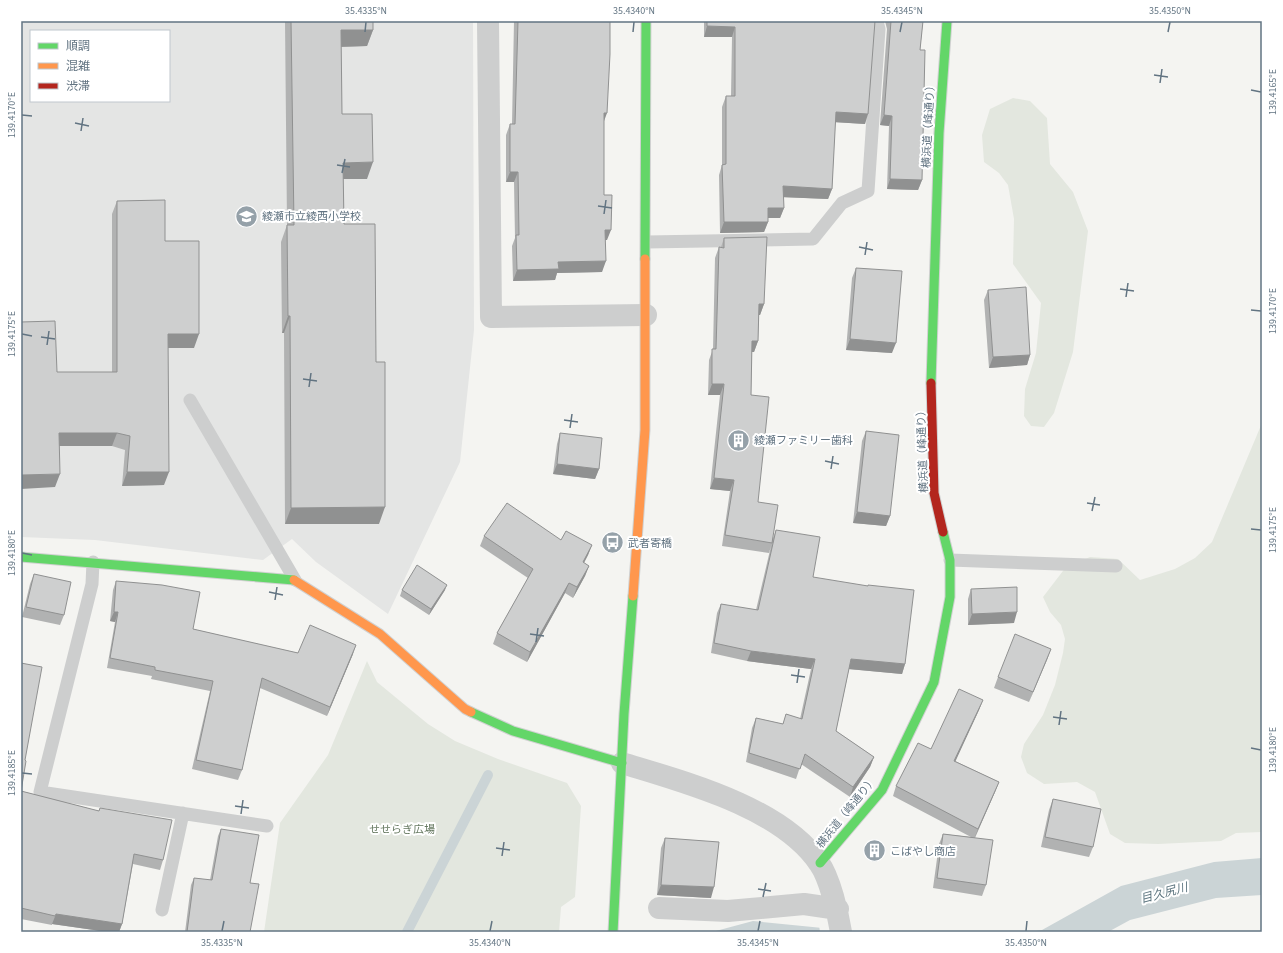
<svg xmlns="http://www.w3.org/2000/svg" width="1283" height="953" viewBox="0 0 1283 953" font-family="'Source Sans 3','Noto Sans JP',sans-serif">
	<rect width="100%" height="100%" fill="#f4f4f1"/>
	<!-- built -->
	<path fill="#e4e5e4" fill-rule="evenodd" d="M21,21H473L474,330L460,462L388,614L316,562L292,539L263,560L95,540L21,537ZM31,31H169V101H31Z"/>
	<!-- green -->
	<path fill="#e3e7df" d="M1013,98L1030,101L1047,118L1050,164L1073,192L1088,231L1073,352L1054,413L1044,427L1031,426L1024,416L1025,389L1036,353L1041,303L1013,264L1014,219L1008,185L999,173L984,162L982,135L990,109Z
		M1262,423V832L1236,833L1221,841L1158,844L1125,843L1110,834L1095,792L1077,782L1044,784L1027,773L1021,757L1024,744L1043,715L1055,685L1063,653L1065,639L1061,625L1050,612L1043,597L1066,567L1090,557L1118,559L1140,580L1175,569L1195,558L1212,542Z
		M367,661L377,682L428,724L455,741L498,759L567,783L581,806L575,897L561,907L559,932H264L280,823L328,755Z"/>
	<!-- water -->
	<path fill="#cbd4d6" d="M1262,858V895L1216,898L1130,920L1108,932H1030L1042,930L1121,886L1214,862Z
		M753,921L863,932H712Z"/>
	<!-- pier -->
	<path fill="#f4f4f1" d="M819,925L862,930V932H820Z"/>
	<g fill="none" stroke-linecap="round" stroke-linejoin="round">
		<!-- stream -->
		<path stroke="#cbd4d6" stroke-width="10" d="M407,932L488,775"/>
		<defs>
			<path id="fast" d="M645,259L646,21
				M931,383L939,133L947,21
				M21,557L294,580
				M471,712L513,731L622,763
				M820,863L882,790L934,682L950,597V560L943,532
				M613,932L624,714L633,596"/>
			<path id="slow" d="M294,580L380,634L465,709L471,712
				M633,596L645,430V259"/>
			<path id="jam" d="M931,383L934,493L943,532"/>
		</defs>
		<!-- fast casing -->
		<use href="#fast" stroke="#d0d1d1" stroke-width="11"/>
		<!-- slow casing -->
		<use href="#slow" stroke="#d0d1d1" stroke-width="11"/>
		<!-- jam casing -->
		<use href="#jam" stroke="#d0d1d1" stroke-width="11"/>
		<!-- lane -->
		<path stroke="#cdcece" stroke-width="13" d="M647,242L813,239L842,203L868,191L879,29L877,21
			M190,400L295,580
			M950,560L1116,566
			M93,562L92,584L40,792L267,826
			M162,910L183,813"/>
		<!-- street -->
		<path stroke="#cdcece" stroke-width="22" d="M488,21L491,317L646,315
			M622,763C684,782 781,807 819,863C830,878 838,914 841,932
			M659,908L728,911L804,904L838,909"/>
		<!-- fast -->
		<use href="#fast" stroke="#63d668" stroke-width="9"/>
		<!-- slow -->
		<use href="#slow" stroke="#ff974d" stroke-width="9"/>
		<!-- jam -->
		<use href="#jam" stroke="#b3261e" stroke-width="9"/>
	</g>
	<!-- wall -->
	<path fill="#b1b2b2" d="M285,21H373V30L367,46L341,47L342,114L367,179H343L344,224L376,362L379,524H285L284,333H282L281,242L287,225Z
		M514,21H610L604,120V195L607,240H605L602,272L557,273L555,280L513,281L512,246L515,238L514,182H506V135L510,124H512Z
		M704,21H875L865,124L835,122L832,189L828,199L783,197L784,208L780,218H768V222L764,232L720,233L719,175L722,165V107L726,96H731L732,37H704Z
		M885,21H923L920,50L922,180L918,190L887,189L889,126L880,125L887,29Z
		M117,201L165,241L194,348H168L164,485L122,486L125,450L112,446H59L55,487L57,372H112V214Z
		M724,238L764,304L760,315H759L758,341L754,352H752L751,395L758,502L773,538L776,530L813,577L905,664L902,674L849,669L836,731L874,757L870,767L850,797L801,764L796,779L746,762L752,728L756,718L783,724L786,714L800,719L811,669L747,661L711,653L717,613L721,604L756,610L771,546L769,553L722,546L730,491L710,489L720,395H708L709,360L713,349L715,258L719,247H721Z
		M856,268L892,353L846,350L852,278Z
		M988,290L1030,355L1027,365L989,368L984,300Z
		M866,431L890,516L886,526L853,523L862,441Z
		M560,433L599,469L595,479L553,474L557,444Z
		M484,536L561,540L592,545L588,555L584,563L589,566L585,576L573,598L565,593L527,662L493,644L497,633L528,578L480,546Z
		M34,574L64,615L60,625L22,617L30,584Z
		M116,581L193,629L298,653L353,654L327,716L260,688L242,770L238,780L192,769L210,691L151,679L152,676L107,668L115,622L110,621L113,590Z
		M971,589L1014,623L968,625V599Z
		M402,590H445L429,615L400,596Z
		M1051,649L1029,702L994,688L998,677Z
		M983,700L979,710L955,761L999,782L995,792L975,838L986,885L982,896L933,888L939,844L943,834L971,837L893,796L896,786L931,749Z
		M21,791L99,811L100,808L163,860L160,870L133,864L122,924L119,932H108L52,924V925L21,919Z
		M1053,799L1093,847L1089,857L1041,847L1049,810Z
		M221,829L250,883V932H185L191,885L194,878L210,880L218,836Z
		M665,838L711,898L657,895L661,848Z"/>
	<!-- shaded-wall -->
	<path fill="#909191" d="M707,26L735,27L732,37H704Z
		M341,30H373L367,46L335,47Z
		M836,112L868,114L865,124L832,122Z
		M604,113H607L603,124Z
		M884,115L892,116L889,126L880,125Z
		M373,162L367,179H337L343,163Z
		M510,172H518L514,182H506Z
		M890,179L922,180L918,190L887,189Z
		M783,186L832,189L828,199L779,197Z
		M768,208H784L780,218H765Z
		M724,222H768L764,232L720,233Z
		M605,230H611L607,240H601Z
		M606,261L602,272L557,273L555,280L513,281L517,270L558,262Z
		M759,304H764L760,315L755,314Z
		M288,316H290L284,333H282Z
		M168,334H199L194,348H163Z
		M850,339L896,343L892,353L846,350Z
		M752,341H758L754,352H748Z
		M1030,355L1027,365L989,368L993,357Z
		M712,384H724L720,395H708Z
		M59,433H117L112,446H54Z
		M557,464L599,469L595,479L553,474Z
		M127,472H169L164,485L122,486Z
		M60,474L55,487L21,489V475Z
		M714,478L734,480L730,491L710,489Z
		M385,507L379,524H285L291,508Z
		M857,512L890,516L886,526L853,523Z
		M592,545L588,555L579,572L583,562Z
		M589,566L585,576L573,598L577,587Z
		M569,583L565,593L527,662L530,652Z
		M447,585L445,590L429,615L431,609Z
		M114,612H118L115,622L110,621Z
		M1017,612L1014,623L968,625L972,614Z
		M356,645L353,654L327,716L330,707Z
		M1051,649L1047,660L1029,702L1033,692Z
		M751,651L815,659L811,669L747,661Z
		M851,659L905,664L902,674L848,669Z
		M983,700L979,710L951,771L954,761Z
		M874,757L870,767L850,797L853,787Z
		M999,782L995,792L974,839L978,829Z
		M661,885L714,887L711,898L657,895Z
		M56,914L122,924L119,932H108L52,924Z"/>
	<!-- building -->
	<path fill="#cecfcf" stroke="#909191" d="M291,21H373V30H341L342,114H372L373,162L343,163L344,224H375L376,362H385V507L291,508L290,316H288L287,225H294Z
		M518,21H610V54L607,113H604V195H612L611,230H605L606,261L558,262L559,269L517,270L516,235H519L518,172H510V124H515Z
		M707,21H875L868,114L836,112L832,189L783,186L784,208H768V222H724L722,165L726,164V96H735V27L707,26Z
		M891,21H923L920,50H925L922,180L890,179L892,116L884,115Z
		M165,200V241H199V334H168L169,472H127L130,436L117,433H59L60,474L21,475V322L55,321L57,372H117V201Z
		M767,237L764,304H759L758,341H752L751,395L769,397L758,502L778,505L772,543L725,535L734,480L714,478L724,384H712V349H716L719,247L724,248V238Z
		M856,268L902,271L896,343L850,339Z
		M1026,287L1030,355L993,357L988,290Z
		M866,431L899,435L890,516L857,512Z
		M560,433L602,438L599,469L557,464Z
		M507,503L561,540L566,531L592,545L583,562L589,566L577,587L569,583L530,652L497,633L533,569L484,536Z
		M776,530L820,537L813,577L868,586V585L914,590L905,664L851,659L836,731L874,757L853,787L805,754L800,769L749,753L756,718L783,724L786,714L802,719L815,659L751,651L714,643L721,604L758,610Z
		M417,565L447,585L431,609L402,590Z
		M34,574L71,582L64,615L26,607Z
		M116,581L162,585L200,592L193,629L298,653L310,625L356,645L330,707L262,678L242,770L196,760L213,681L155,670V667L110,658L118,612H114Z
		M1017,587V612L972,614L971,589Z
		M1015,634L1051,649L1033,692L998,677Z
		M21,663L42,667L25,760L26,761L21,791Z
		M959,689L983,700L954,761L999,782L978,829L896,786L918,743L931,749Z
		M21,791L99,811L100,808L172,820L163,860L134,854L122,924L56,914L55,916L21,908Z
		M1053,799L1101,809L1093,847L1045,837Z
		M221,829L259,835L250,883L259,884L250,932H187L194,878L212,880Z
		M943,834L993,840L986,885L937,878Z
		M665,838L719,842L714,887L661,885Z"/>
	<!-- ticks -->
	<path fill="none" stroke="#627482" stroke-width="1.5" d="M365,32L366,22M633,32L634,22M900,32L902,22M1168,32L1170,22M1154,75L1168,77M1160,83L1162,69M1251,90L1261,92M22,115L32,116M75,123L89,126M81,131L83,118M337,165L350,167M342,173L345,159M598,206L612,208M604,214L606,200M859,247L873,250M865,255L867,242M1120,289L1134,291M1126,297L1128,283M1251,310L1261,311M22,334L32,336M41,337L55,339M47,345L49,331M303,379L317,381M309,387L311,373M564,420L578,422M570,428L572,414M825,461L839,464M831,469L833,456M1087,503L1100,505M1092,511L1095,497M1251,529L1261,530M22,553L32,555M269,592L283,595M275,600L277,587M530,634L544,636M536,642L538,628M791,675L805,677M797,683L799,669M1053,717L1067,719M1059,725L1061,711M1251,748L1261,750M22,773L32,774M235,806L249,808M241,814L243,800M496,848L510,850M502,856L504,842M758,889L771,891M763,897L766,883M222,931L224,921M490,931L492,921M758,931L760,921M1026,931L1027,921"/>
	<!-- icons -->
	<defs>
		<symbol id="school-disc" viewBox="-11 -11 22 22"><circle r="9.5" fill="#95a1a9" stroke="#fff"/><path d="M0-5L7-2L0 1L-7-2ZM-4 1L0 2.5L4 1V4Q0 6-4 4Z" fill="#fff"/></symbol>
		<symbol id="building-disc" viewBox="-11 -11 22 22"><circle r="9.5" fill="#95a1a9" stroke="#fff"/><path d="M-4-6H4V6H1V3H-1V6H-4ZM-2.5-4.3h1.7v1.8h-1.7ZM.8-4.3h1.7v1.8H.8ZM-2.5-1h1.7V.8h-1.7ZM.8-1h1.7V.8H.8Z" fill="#fff"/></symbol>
		<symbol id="bus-disc" viewBox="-11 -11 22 22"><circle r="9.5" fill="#95a1a9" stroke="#fff"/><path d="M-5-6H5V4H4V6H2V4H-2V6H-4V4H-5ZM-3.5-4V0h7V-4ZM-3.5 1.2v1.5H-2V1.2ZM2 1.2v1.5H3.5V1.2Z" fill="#fff"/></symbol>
	</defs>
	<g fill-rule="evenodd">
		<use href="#school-disc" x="234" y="204" width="25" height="25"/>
		<use href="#building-disc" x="726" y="428" width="25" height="25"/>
		<use href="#bus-disc" x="600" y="530" width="25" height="25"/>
		<use href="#building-disc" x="862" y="838" width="25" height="25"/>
	</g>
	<g text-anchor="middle" stroke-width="4" stroke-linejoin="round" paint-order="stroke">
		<!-- street labels -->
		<g font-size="11" fill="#627482" stroke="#fff">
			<text transform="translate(928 124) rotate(-87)" y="4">横浜道（峰通り）</text>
			<text transform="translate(922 449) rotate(-92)" y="4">横浜道（峰通り）</text>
			<text transform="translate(846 812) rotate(-51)" y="4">横浜道（峰通り）</text>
		</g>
		<!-- poi labels -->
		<g font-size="11" fill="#627482" stroke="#fff" text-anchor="start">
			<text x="262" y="220">綾瀬市立綾西小学校</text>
			<text x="754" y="444">綾瀬ファミリー歯科</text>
			<text x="628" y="547">武者寄橋</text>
			<text x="890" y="855">こばやし商店</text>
		</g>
		<!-- park labels -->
		<g font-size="11" fill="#667961" stroke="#fff">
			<text x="402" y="833">せせらぎ広場</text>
		</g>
		<!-- water labels -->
		<g font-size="12" font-style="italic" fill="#5e7680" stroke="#fff">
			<text transform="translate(1164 893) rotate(-15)" y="4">目久尻川</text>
		</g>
	</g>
	<!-- border -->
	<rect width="1283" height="953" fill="none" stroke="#ffffff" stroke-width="44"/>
	<!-- legend -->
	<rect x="30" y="30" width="140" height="72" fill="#ffffff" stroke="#c0c7cd"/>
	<rect x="38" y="43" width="20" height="6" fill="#63d668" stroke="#c0c7cd"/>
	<text x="66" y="50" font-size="12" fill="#627482">順調</text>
	<rect x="38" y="63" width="20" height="6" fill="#ff974d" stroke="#c0c7cd"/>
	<text x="66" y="70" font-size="12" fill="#627482">混雑</text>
	<rect x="38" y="83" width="20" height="6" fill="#b3261e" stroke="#c0c7cd"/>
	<text x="66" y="90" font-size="12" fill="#627482">渋滞</text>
	<rect x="22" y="22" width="1239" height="909" fill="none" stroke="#627482" stroke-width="1.5"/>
	<g font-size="10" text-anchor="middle" fill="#627482">
		<text x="366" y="14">35.4335°N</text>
		<text x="634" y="14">35.4340°N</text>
		<text x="902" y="14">35.4345°N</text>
		<text x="1170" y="14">35.4350°N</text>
		<text transform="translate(1272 92) rotate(-90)" y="4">139.4165°E</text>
		<text transform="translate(11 115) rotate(-90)" y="4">139.4170°E</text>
		<text transform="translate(1272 311) rotate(-90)" y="4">139.4170°E</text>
		<text transform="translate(11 334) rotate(-90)" y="4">139.4175°E</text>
		<text transform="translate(1272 530) rotate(-90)" y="4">139.4175°E</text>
		<text transform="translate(11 553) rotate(-90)" y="4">139.4180°E</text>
		<text transform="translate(1272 750) rotate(-90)" y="4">139.4180°E</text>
		<text transform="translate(11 773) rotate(-90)" y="4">139.4185°E</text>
		<text x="222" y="946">35.4335°N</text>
		<text x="490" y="946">35.4340°N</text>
		<text x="758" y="946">35.4345°N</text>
		<text x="1026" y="946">35.4350°N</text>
	</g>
</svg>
